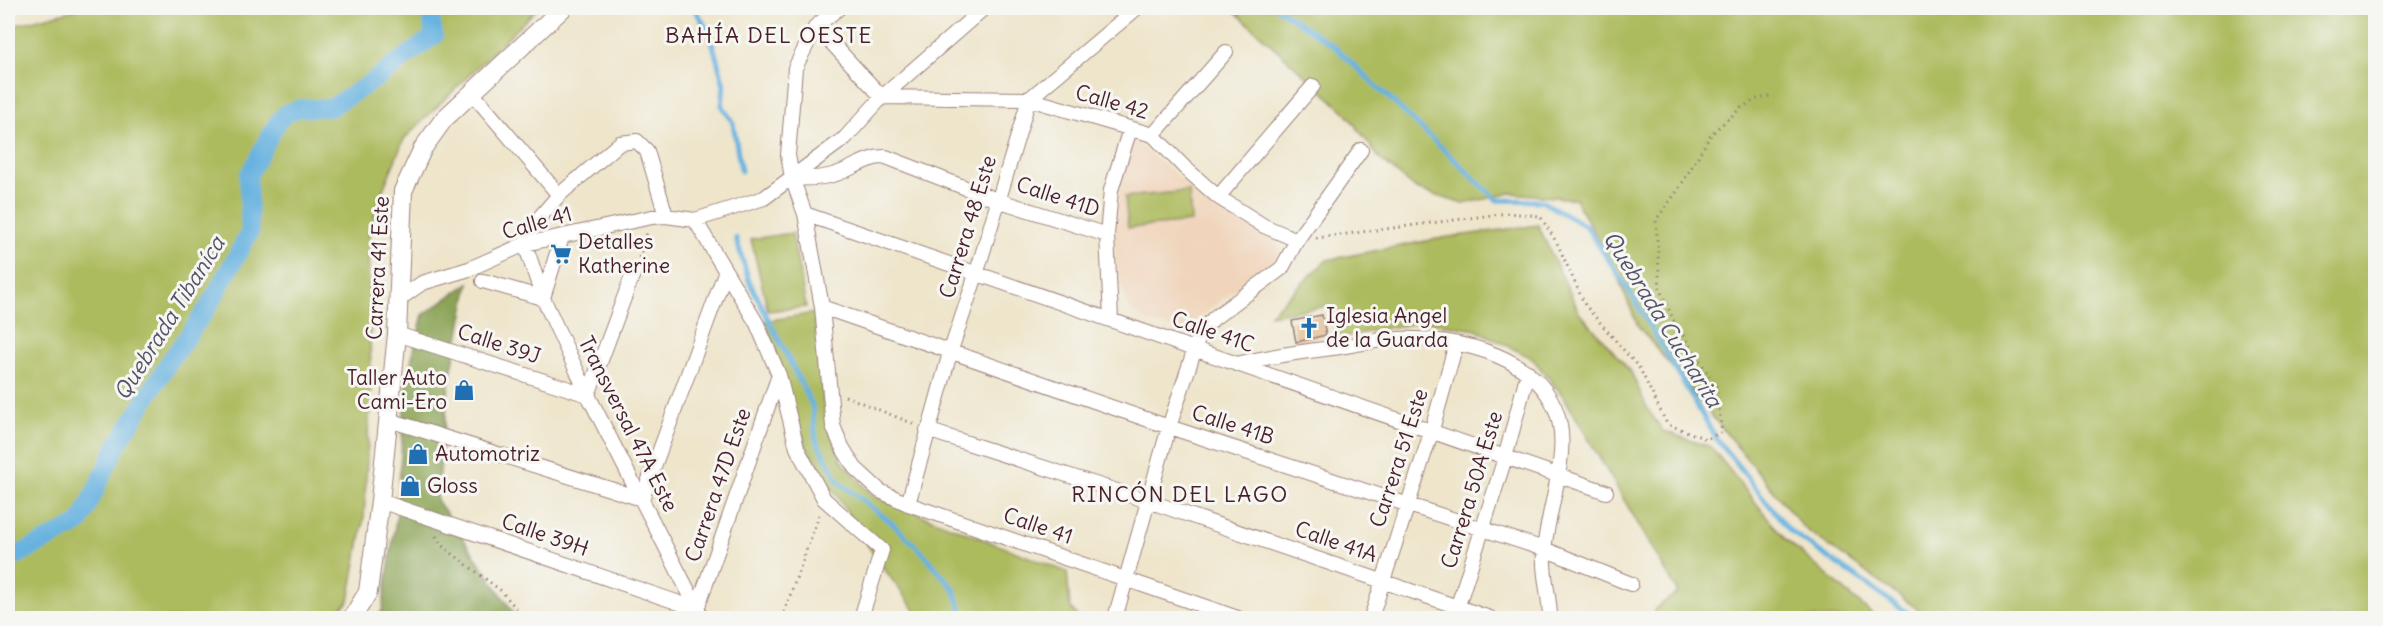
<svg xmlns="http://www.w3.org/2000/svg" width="2383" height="626" viewBox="0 0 2383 626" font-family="Delius,sans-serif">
	<rect width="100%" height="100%" fill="#f6f6f2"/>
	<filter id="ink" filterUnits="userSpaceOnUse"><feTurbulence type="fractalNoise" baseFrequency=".0167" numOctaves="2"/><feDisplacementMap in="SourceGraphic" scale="12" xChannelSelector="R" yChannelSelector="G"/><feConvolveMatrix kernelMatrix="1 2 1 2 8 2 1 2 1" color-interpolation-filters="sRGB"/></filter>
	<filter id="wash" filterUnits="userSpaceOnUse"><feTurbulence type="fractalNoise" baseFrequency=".008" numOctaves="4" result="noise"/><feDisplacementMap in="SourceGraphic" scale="24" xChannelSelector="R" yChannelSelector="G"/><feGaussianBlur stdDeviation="1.35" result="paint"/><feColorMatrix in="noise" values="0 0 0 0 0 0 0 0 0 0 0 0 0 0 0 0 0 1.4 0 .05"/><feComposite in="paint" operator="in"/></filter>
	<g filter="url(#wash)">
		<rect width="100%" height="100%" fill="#eee5cb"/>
		<!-- built -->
		<path fill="#f0d5bc" d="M1130,138L1233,220L1271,239L1279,247L1278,258L1182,330L1148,322L1129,308L1117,274L1114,239L1119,189Z"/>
		<!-- green -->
		<path fill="#adbb5e" stroke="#7c6d44" stroke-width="1.5" d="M82,8H538L404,139L379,199L368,240L371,380L364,517L349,601L330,618H8V27Z
			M1231,8H2375V618H1930L1804,528L1638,326L1611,261L1575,199L1511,193L1463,204L1416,189L1380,159L1346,113Z
			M1189,191L1191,222L1128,228L1125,197Z
			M1538,225L1579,312L1631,372L1648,410L1663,431L1711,447L1785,539L1877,618H1652L1655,609L1678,592L1564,397L1532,358L1476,330L1425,321L1337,338L1329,306L1269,315L1327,260L1442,238Z
			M792,233L806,307L768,311L751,239Z
			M814,313L825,416L841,460L873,496L1067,572L1070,607L1079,618H921L876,558L806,447L765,321Z"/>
		<!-- forest -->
		<path fill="#8aa355" stroke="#6a6140" stroke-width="1.5" d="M469,283L449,384L437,500L517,618H376L382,611L397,513L406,380L423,315Z"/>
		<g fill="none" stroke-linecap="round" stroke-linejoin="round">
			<!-- stream -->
			<path stroke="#68b2e0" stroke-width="5" d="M694,8L710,34L724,85L722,105L733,123L741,171
				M1277,8L1334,46L1497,200L1541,201L1586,226L1631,294L1716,438L1790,531L1915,618
				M736,238L749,281L812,405L816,440L839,482L893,524L923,553L954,589L964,618"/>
			<!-- canal -->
			<path stroke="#68b2e0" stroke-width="18" d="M8,560L80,523L116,447L169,362L207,309L250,232L248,176L277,123L286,113L301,108H330L373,81L434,36L431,17L435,8"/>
		</g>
		<g id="blocks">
			<!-- building -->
			<path fill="#deb281" d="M1322,315L1326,335L1296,342L1292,321Z"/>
		</g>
	</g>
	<g filter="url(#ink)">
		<use href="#blocks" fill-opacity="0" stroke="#9c827b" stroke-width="1.5"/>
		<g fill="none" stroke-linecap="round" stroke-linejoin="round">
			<defs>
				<path id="minor" d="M839,8L816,26L795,68L788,155L792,178L805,214L822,307L833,426L842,447L855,468L880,491L908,504L1238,618
					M816,26L882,97L1029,99L1153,135L1184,167L1218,197L1264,226L1297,240
					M473,94L559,195
					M1153,135L1226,52
					M792,178C807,179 821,179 836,174C853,169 867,156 886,157L997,200L1107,235
					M1218,197L1313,86
					M805,214L1606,492
					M666,216L647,151L637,141L620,143L559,195L533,225L525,244L543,298L588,395L702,618
					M695,220L757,324L779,375L797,448L824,499L882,550L861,618
					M483,281L543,298L562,237
					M398,300L422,283L469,269L525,244L652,217L666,216L695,220L764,198L845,138L882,97L984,8
					M822,307L1169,427L1544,549L1631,584
					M1111,319L1107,235L1111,190L1130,129
					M397,334L588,395L634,271
					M1241,363C1274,355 1307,351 1340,347C1359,344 1379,339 1398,339C1458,337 1547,356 1560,425C1567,462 1547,514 1544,551C1542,574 1550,596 1550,618
					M389,420L642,499L725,273
					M927,430L1148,501L1490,618
					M380,501L697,609L779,375
					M908,504L950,353L976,275L1029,99L1137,8
					M1115,618L1169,427L1200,333L1214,318L1282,268L1297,240L1361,150
					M1371,618L1431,433L1456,344
					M1454,618L1505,458L1528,372"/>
				<path id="tertiary" d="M352,618L368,592L380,501L397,334L403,191L423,148L444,119L563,8"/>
			</defs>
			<!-- minor casing -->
			<use href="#minor" stroke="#9c827b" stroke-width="16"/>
			<!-- tertiary casing -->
			<use href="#tertiary" stroke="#9c827b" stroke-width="20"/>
			<!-- path -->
			<path stroke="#9c827b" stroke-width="3" stroke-dasharray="1.5 4.5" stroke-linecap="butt" d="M1316,238L1508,213L1540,216L1557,243L1585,305L1640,369L1667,424L1706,439L1722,432L1716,386L1674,321L1660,290L1656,220L1678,190L1712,133L1742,107L1759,98L1774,96
				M639,258L647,233
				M845,396L914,424
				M436,536L441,545L500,590L525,618
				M782,618L819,515"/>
			<!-- minor -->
			<use href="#minor" stroke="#fff" stroke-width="14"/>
			<!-- tertiary -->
			<use href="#tertiary" stroke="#fff" stroke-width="18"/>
		</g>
	</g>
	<!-- icons -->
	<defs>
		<symbol id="supermarket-bare" viewBox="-9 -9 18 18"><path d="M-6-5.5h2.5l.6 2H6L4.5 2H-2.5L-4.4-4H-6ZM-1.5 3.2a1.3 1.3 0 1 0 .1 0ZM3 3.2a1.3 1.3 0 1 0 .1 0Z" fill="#1f6fb2" stroke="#f6f6f2" stroke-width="2.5" paint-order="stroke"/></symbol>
		<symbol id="church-bare" viewBox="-9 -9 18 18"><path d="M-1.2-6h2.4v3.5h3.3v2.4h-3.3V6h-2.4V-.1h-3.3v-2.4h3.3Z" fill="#1f6fb2" stroke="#f6f6f2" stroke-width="2.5" paint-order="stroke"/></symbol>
		<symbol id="shop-bare" viewBox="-9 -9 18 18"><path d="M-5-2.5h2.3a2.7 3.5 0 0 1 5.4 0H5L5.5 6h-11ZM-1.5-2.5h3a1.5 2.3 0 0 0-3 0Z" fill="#1f6fb2" stroke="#f6f6f2" stroke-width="2.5" paint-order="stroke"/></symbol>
	</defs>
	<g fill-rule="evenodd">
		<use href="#supermarket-bare" x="546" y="239" width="30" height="30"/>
		<use href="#church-bare" x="1294" y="313" width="30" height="30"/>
		<use href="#shop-bare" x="449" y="375" width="30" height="30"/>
		<use href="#shop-bare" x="403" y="439" width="30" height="30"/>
		<use href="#shop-bare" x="395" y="471" width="30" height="30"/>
	</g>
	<g text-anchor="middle" stroke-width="6" stroke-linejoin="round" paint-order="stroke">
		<!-- street labels -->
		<g font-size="21" fill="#4a1f2b" stroke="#f6f6f2">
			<text transform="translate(1112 102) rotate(16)" y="7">Calle 42</text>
			<text transform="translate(1058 197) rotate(18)" y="7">Calle 41D</text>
			<text transform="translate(537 223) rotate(-16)" y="7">Calle 41</text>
			<text transform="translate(968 227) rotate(-73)" y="7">Carrera 48 Este</text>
			<text transform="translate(378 268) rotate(-87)" y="7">Carrera 41 Este</text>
			<text transform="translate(1213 332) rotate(19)" y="7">Calle 41C</text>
			<text transform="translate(499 344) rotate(18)" y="7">Calle 39J</text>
			<text transform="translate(628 424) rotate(63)" y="7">Transversal 47A Este</text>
			<text transform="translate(1233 425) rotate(18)" y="7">Calle 41B</text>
			<text transform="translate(1399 458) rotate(-72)" y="7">Carrera 51 Este</text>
			<text transform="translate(718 485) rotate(-71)" y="7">Carrera 47D Este</text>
			<text transform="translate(1472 490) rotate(-73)" y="7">Carrera 50A Este</text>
			<text transform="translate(1038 526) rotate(19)" y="7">Calle 41</text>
			<text transform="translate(545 535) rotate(19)" y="7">Calle 39H</text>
			<text transform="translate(1336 542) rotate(19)" y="7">Calle 41A</text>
		</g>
		<!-- poi labels -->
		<g font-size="21" fill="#4a1f2b" stroke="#f6f6f2" text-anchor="start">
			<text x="578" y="249">Detalles<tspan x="578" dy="24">Katherine</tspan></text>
			<text x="1326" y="323">Iglesia Angel<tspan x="1326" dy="24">de la Guarda</tspan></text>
			<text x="447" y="385" text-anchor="end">Taller Auto<tspan x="447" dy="24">Cami-Ero</tspan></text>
			<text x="435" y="461">Automotriz</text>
			<text x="427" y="493">Gloss</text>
		</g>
		<!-- neighbourhood labels -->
		<g font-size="22" letter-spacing="1.5" fill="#4a1f2b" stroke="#f6f6f2">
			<text x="769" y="43">BAHÍA DEL OESTE</text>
			<text x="1180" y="502">RINCÓN DEL LAGO</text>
		</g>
		<!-- water labels -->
		<g font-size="22" font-style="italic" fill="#54526a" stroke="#f6f6f2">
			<text transform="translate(169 318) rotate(-58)" y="8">Quebrada Tibaníca</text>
			<text transform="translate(1663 319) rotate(58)" y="8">Quebrada Cucharita</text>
		</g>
	</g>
	<!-- margin -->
	<rect width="2383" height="626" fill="none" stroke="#f6f6f2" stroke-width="30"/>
</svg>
